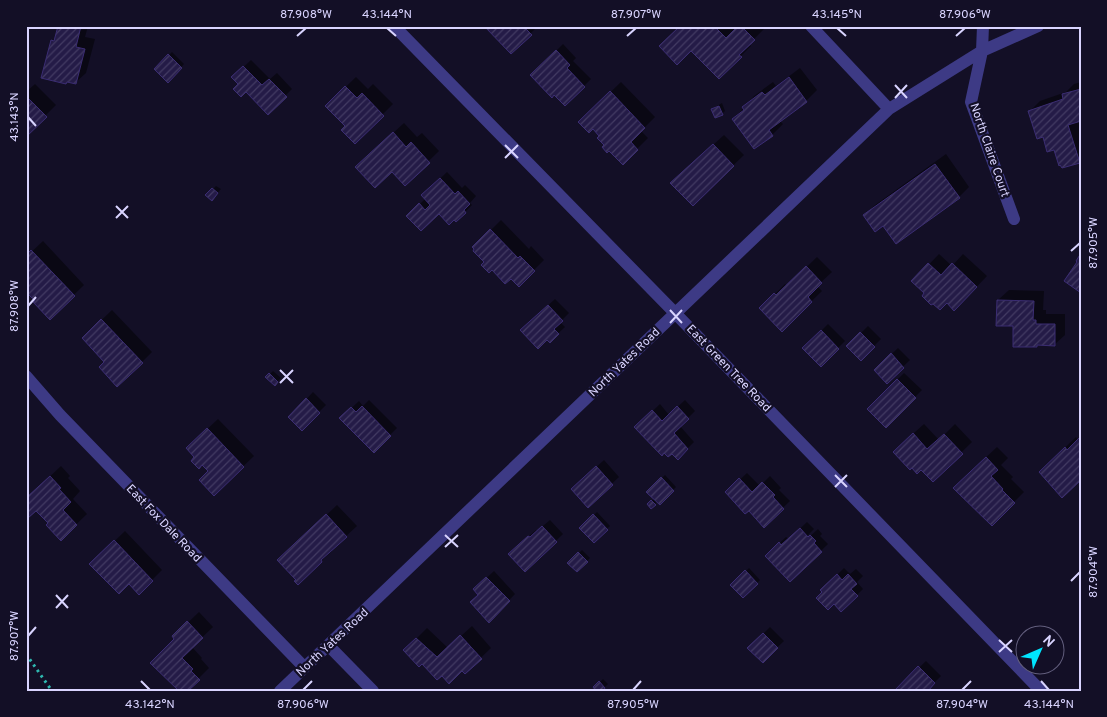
<svg xmlns="http://www.w3.org/2000/svg" width="1107" height="717" viewBox="0 0 1107 717" font-family="Overpass,sans-serif">
	<defs>
		<pattern id="building-hatch" width="6" height="6" patternUnits="userSpaceOnUse" patternTransform="scale(1.25)"><rect width="6" height="6" fill="#241b47"/><path d="M-1 1l2-2M0 6l6-6M5 7l2-2" fill="none" stroke="#433b63"/></pattern>
	</defs>
	<rect width="100%" height="100%" fill="#130f26"/>
	<!-- shadow -->
	<path fill="#0007" d="M59,26H88L85,37L95,39L86,73L75,83L52,41L56,37Z
		M486,26H536L537,27L511,53Z
		M681,26H734L737,29L740,26H761L764,29L749,44L751,46L719,78Z
		M563,44L576,58L573,61L591,79L565,105L532,75Z
		M172,52L184,64L168,81L156,69Z
		M251,60L270,79L277,73L292,89L268,113L233,77Z
		M800,68L817,90L806,101L780,121L783,124L772,135L755,148L734,119L754,96L773,82L776,86Z
		M356,77L368,89L373,84L393,104L355,142L346,126L326,106Z
		M621,82L655,117L641,131L648,138L623,163L606,145L601,136L593,128L590,112Z
		M1081,82V160L1079,162L1055,149L1043,136L1030,111L1040,101L1066,92L1074,84Z
		M35,84L56,105L26,135V92Z
		M722,103L725,111L722,114L712,109Z
		M404,123L417,137L422,133L439,151L405,184L392,170L367,157Z
		M724,135L744,155L693,204L682,173Z
		M946,154L969,187L959,197L883,224L864,216L875,205Z
		M447,172L462,188L465,185L476,196L470,203L472,205L456,221L439,212L408,216L426,198L423,195Z
		M216,186L221,189L212,199L207,195Z
		M501,220L529,249L531,246L544,260L519,285L511,277L486,262L474,247Z
		M43,241L84,285L50,318L37,301L26,257Z
		M939,254L952,266L963,254L987,276L965,299L947,302L926,293L913,281Z
		M817,257L832,272L817,286L822,291L782,330L761,308L785,284L787,286Z
		M1009,290L1044,291L1043,310H1046V314H1065V335L1054,345L1038,344L1014,325L998,300Z
		M555,299L569,313L560,322L565,327L550,341L529,323Z
		M112,310L152,352L142,362H106L83,338Z
		M828,324L845,341L821,365L804,348Z
		M868,326L881,339L861,359L848,346Z
		M898,348L910,360L887,382L875,370Z
		M273,371L281,378L275,384L267,377Z
		M904,373L922,390L886,426L868,409Z
		M313,392L326,405L302,429L290,417Z
		M369,400L397,428L374,451L341,418L359,401L363,406Z
		M685,400L695,411L680,426L694,442L678,458L636,427L660,404L669,415Z
		M218,419L254,456L214,494L210,471L187,448Z
		M924,424L939,440L955,424L972,442L933,480L905,441Z
		M1076,437L1078,440L1081,478L1040,472Z
		M997,447L1008,458L1001,465L1013,477L1011,479L1024,492L992,524L965,477Z
		M604,460L619,477L588,506L579,483Z
		M61,466L70,476L68,478L80,491L73,499L87,514L61,539L49,523L26,499Z
		M747,473L760,486L770,476L781,488L779,490L790,501L764,526L749,510L727,492Z
		M665,475L676,487L660,503L658,501L651,507L648,504L655,498L648,492Z
		M337,505L357,526L331,550L332,551L321,561L297,579L290,550Z
		M597,512L610,526L594,541L581,528Z
		M550,520L563,534L525,571L509,554L536,530L537,531Z
		M807,522L814,529L805,538L806,540L818,529L822,534L820,536L828,544L790,581L766,556L786,537L789,539Z
		M125,531L162,570L139,593L129,582L91,564Z
		M582,550L590,558L577,571L569,563Z
		M749,568L760,580L743,597L732,585Z
		M844,568L850,574L856,569L863,576L857,582L863,589L842,610L822,590Z
		M494,571L515,594L489,621L480,594L475,589Z
		M199,612L213,627L192,647L202,658L201,659L209,668L186,691L176,639L174,636Z
		M472,626L491,648L465,673L463,669L442,674L405,650L427,628L448,648Z
		M770,627L784,641L763,661L749,648Z
		M926,661L941,676L926,691H895Z
		M603,679L608,684L601,691L595,687Z"/>
	<!-- building -->
	<path fill="url(#building-hatch)" stroke="#3b2d73" d="M58,26H81L76,47L85,49L76,84L67,82L66,84L41,78L51,40L54,41Z
		M484,26H523L532,35L511,54Z
		M680,26H714L726,38L738,26H741L755,40L739,55L742,57L719,79L691,51L677,65L659,46Z
		M556,50L570,65L567,68L585,87L565,106L554,95L552,98L530,75Z
		M168,54L182,68L168,83L154,69Z
		M243,66L262,85L269,79L287,97L268,115L246,92L241,97L233,89L238,84L231,77Z
		M789,77L807,102L769,130L773,136L754,149L732,119L744,110L742,107L762,92L765,95Z
		M345,86L357,98L362,93L384,116L355,144L341,130L345,126L325,106Z
		M1081,89V121L1068,125L1080,163L1062,168L1060,165L1059,166L1054,150L1047,152L1043,137L1037,139L1028,111L1063,99L1062,94Z
		M610,91L645,128L631,142L638,150L623,165L609,151L607,153L602,147L604,145L597,138L599,136L593,129L589,133L578,122Z
		M26,96L47,117L26,137Z
		M719,106L723,115L715,118L711,109Z
		M393,132L406,147L411,142L430,163L405,186L392,172L375,188L355,167Z
		M713,144L734,166L693,206L670,183Z
		M935,164L960,198L896,244L883,226L875,232L863,215Z
		M440,178L455,194L458,191L470,204L464,210L466,213L456,222L454,220L449,225L439,214L421,231L406,216L419,203L425,210L430,205L421,195Z
		M212,188L218,193L212,201L205,195Z
		M490,229L518,258L520,256L535,271L519,287L511,279L505,284L492,270L489,273L481,265L484,262L473,251L474,249L472,247Z
		M31,250L75,296L50,320L33,302L35,301L26,292V255Z
		M1081,253V293L1064,281L1077,262L1076,261Z
		M928,263L941,275L952,263L977,287L954,311L947,303L940,310L933,304L931,305L922,296L924,293L911,281Z
		M806,266L822,283L808,297L812,302L782,332L759,308L774,293L776,295Z
		M997,300L1034,301L1033,320H1036V324H1055V346L1037,345V347H1013V326H996Z
		M548,305L563,321L554,329L559,334L550,343L547,340L538,349L520,330Z
		M101,319L143,363L117,387L99,367L104,362L82,338Z
		M821,330L839,349L821,367L802,348Z
		M860,332L875,347L861,361L846,346Z
		M891,353L904,368L887,384L874,370Z
		M269,373L278,382L275,386L265,377Z
		M897,379L916,398L886,428L867,409Z
		M306,398L320,413L302,431L288,417Z
		M362,406L391,436L374,453L339,418L351,407L356,412Z
		M677,406L689,419L674,433L688,449L678,460L672,454L668,457L664,453L662,456L634,427L652,410L662,421Z
		M207,428L244,467L214,496L199,480L208,471L202,465L199,469L191,461L194,457L186,448Z
		M913,433L927,449L944,434L963,454L933,482L921,470L917,474L912,468L910,470L893,452Z
		M1081,436V480L1062,498L1039,472L1065,447L1067,450Z
		M986,457L998,470L991,476L1003,489L1002,490L1015,503L992,526L953,488Z
		M596,466L613,485L588,508L571,489Z
		M50,476L61,488L59,489L71,502L63,510L77,525L61,541L46,525L48,523L36,511L28,518L26,516V498Z
		M661,477L674,491L660,505L646,492Z
		M739,478L752,492L762,482L775,495L773,497L784,509L764,528L749,511L745,514L725,492Z
		M651,500L656,505L651,509L647,504Z
		M326,514L347,537L321,560L322,562L298,585L294,581L296,580L277,560Z
		M593,514L608,530L594,543L579,528Z
		M542,526L557,542L525,572L508,554L528,536L530,537Z
		M800,528L808,537L810,535L816,541L814,543L822,552L790,582L765,556L779,542L781,545Z
		M114,540L153,581L139,595L129,584L119,594L89,564Z
		M578,552L588,562L577,572L567,563Z
		M745,570L758,584L743,598L730,585Z
		M837,574L842,580L848,574L857,584L851,589L858,596L841,612L834,604L828,610L816,598L822,592L820,590Z
		M486,577L510,601L489,623L470,602L478,595L473,589Z
		M187,621L203,638L182,658L193,669L191,671L200,680L188,691H179L150,663L174,639L172,636Z
		M763,633L778,648L763,663L747,648Z
		M460,635L482,659L465,674L462,671L449,684L442,676L437,680L422,664L419,667L403,650L416,638L437,657Z
		M918,666L935,683L928,691H894Z
		M599,681L605,688L603,691H596L593,687Z"/>
	<g fill="none" stroke-linecap="round" stroke-linejoin="round">
		<!-- path -->
		<path stroke="#2fb8b0" stroke-width="3" stroke-dasharray="2.5 4" stroke-linecap="butt" d="M26,654L52,691"/>
		<!-- minor -->
		<path stroke="#3d3a85" stroke-width="12" d="M394,26L675,313L1041,691
			M811,26L889,109
			M983,26L982,51L971,102L1014,219
			M26,376L60,415L304,667
			M328,645L373,691
			M280,691L889,109L982,51L1038,26"/>
	</g>
	<!-- ticks -->
	<path fill="none" stroke="#d9d4ff" stroke-width="2" d="M387,28L396,36M837,28L846,36M297,36L306,28M627,36L636,28M956,36L965,28M895,85L907,98M895,98L907,85M28,117L36,126M505,145L518,158M505,158L518,145M116,206L128,218M116,218L128,206M1071,251L1080,243M28,306L36,297M670,310L682,323M670,323L682,310M280,370L293,383M280,383L293,370M835,475L847,487M835,487L847,475M445,535L458,547M445,547L458,535M1071,581L1080,572M56,595L68,608M56,608L68,595M28,636L36,627M999,640L1012,652M999,652L1012,640M141,681L150,690M1041,681L1049,690M303,690L312,681M633,690L641,681M962,690L971,681"/>
	<g text-anchor="middle" stroke-width="4.5" stroke-linejoin="round" paint-order="stroke">
		<!-- street labels -->
		<g font-size="12" fill="#d9d4ff" stroke="#130f26">
			<text transform="translate(990 150) rotate(71)" y="4">North Claire Court</text>
			<text transform="translate(624 362) rotate(-44)" y="4">North Yates Road</text>
			<text transform="translate(729 368) rotate(46)" y="4">East Green Tree Road</text>
			<text transform="translate(164 523) rotate(46)" y="4">East Fox Dale Road</text>
			<text transform="translate(332 642) rotate(-43)" y="4">North Yates Road</text>
		</g>
	</g>
	<!-- border -->
	<rect width="1107" height="717" fill="none" stroke="#130f26" stroke-width="55"/>
	<!-- north arrow -->
	<g transform="translate(1040 650) rotate(45)"><circle r="24" fill="#130f26" stroke="#625e7d"/>
	<path d="M0-4L9 19L0 12L-9 19Z" fill="#00e5ff"/>
	<text y="-8" font-size="14" font-weight="bold" text-anchor="middle" fill="#d9d4ff">N</text>
	</g>
	<rect x="28" y="28" width="1052" height="662" fill="none" stroke="#d9d4ff" stroke-width="2"/>
	<g font-size="12" text-anchor="middle" fill="#d9d4ff">
		<text x="306" y="18">87.908°W</text>
		<text x="387" y="18">43.144°N</text>
		<text x="636" y="18">87.907°W</text>
		<text x="837" y="18">43.145°N</text>
		<text x="965" y="18">87.906°W</text>
		<text transform="translate(14 117) rotate(-90)" y="4">43.143°N</text>
		<text transform="translate(1093 243) rotate(-90)" y="4">87.905°W</text>
		<text transform="translate(14 306) rotate(-90)" y="4">87.908°W</text>
		<text transform="translate(1093 572) rotate(-90)" y="4">87.904°W</text>
		<text transform="translate(14 636) rotate(-90)" y="4">87.907°W</text>
		<text x="150" y="708">43.142°N</text>
		<text x="303" y="708">87.906°W</text>
		<text x="633" y="708">87.905°W</text>
		<text x="962" y="708">87.904°W</text>
		<text x="1049" y="708">43.144°N</text>
	</g>
</svg>
